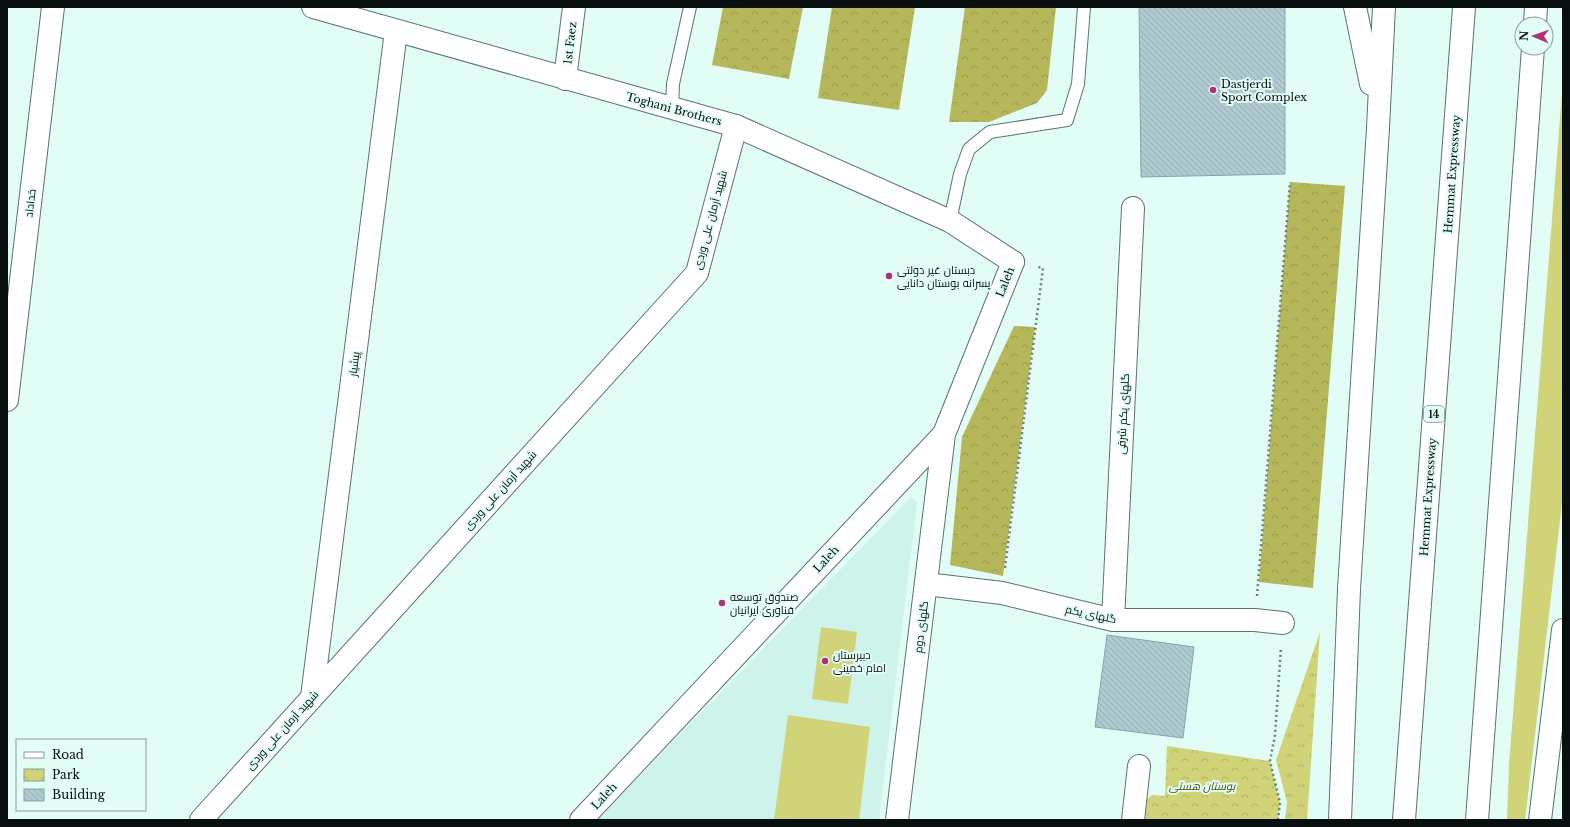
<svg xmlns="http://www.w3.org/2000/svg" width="1570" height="827" viewBox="0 0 1570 827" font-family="'Libre Baskerville',Cairo,serif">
	<defs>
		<pattern id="grass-tufts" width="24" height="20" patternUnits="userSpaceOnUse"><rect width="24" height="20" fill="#d1d378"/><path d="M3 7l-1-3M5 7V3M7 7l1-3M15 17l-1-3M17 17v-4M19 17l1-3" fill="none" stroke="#b2b467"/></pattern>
		<pattern id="forest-crowns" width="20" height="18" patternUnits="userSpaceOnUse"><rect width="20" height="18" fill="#b6b75a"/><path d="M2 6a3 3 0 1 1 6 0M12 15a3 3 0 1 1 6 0" fill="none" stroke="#9b9c4d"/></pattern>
		<pattern id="park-crowns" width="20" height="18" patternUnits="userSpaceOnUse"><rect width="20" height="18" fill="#d1d378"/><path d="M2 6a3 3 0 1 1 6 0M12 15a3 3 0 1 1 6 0" fill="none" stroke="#b2b467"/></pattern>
		<pattern id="building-back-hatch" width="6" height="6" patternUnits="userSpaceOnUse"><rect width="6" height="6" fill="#afcad0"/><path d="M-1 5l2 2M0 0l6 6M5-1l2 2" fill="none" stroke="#95acb1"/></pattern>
	</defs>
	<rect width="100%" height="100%" fill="#e1fdf6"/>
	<!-- built -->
	<path fill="#cef3ea" d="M911,497L917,502L879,820H597Z"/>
	<!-- grass -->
	<path fill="url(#grass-tufts)" d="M1320,632L1307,820H1285L1287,802L1276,760Z"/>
	<!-- forest -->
	<path fill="url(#forest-crowns)" d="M723,7H803L789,79L712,65Z
		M832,7H915L899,110L818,98Z
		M965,7H1056L1047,90L1037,103L989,122H949Z
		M1290,182L1345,186L1313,588L1259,582Z
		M1014,326L1035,327L1003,576L950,565L962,437Z"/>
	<!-- park -->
	<path fill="url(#park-crowns)" d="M1167,746L1270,761L1280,803L1278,820H1145L1147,799L1152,795L1165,796Z"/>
	<!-- garden -->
	<path fill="#d1d378" d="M1563,80V495L1525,820H1507L1509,764Z
		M821,627L857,632L848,704L812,699Z
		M788,715L870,727L859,820H774Z"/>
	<!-- building -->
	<path fill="url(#building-back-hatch)" stroke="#89a3a9" d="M1139,7H1285V174L1141,177Z
		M1107,635L1194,647L1183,738L1095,727Z"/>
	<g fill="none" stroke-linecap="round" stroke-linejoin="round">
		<defs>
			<path id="lane" d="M672,108L673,84L690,7
				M950,221L960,174L969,149L990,132L1067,120L1078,84L1084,7"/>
			<path id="street" d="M565,79L574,7
				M7,400L53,7
				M926,584L1002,593L1113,620H1255L1283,623
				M1113,620L1133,208
				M312,697L396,31
				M201,820L697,273L736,126
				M581,820L944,434L1013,262
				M897,820L944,434
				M1133,820L1139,766"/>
			<path id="secondary" d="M313,7L736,126L950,221L1013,262"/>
			<path id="highway" d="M1355,7L1371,84
				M1535,24L1536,7
				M1340,820L1349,589L1378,128L1384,7
				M1404,820L1464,7
				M1477,820L1533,48
				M1540,820L1563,630"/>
		</defs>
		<!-- lane casing -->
		<use href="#lane" stroke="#5a736d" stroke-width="14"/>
		<!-- street casing -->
		<use href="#street" stroke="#5a736d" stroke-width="24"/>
		<!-- secondary casing -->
		<use href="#secondary" stroke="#5a736d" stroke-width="24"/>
		<!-- highway casing -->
		<use href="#highway" stroke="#5a736d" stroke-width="24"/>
		<!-- path -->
		<path stroke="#6d7e7a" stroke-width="2.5" stroke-dasharray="2 3" stroke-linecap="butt" d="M1005,568L1043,268L1037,267
			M1257,596L1290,182
			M1278,820L1280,803L1270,761L1275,735L1281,647"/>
		<!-- lane -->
		<use href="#lane" stroke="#fff" stroke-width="12"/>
		<!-- street -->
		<use href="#street" stroke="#fff" stroke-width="22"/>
		<!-- secondary -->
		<use href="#secondary" stroke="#fff" stroke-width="22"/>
		<!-- highway -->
		<use href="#highway" stroke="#fff" stroke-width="22"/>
	</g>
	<!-- markers -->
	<g fill="#b33079" stroke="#e1fdf6" stroke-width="1.5">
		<circle cx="1213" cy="90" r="4"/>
		<circle cx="889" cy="276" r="4"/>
		<circle cx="722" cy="603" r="4"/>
		<circle cx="825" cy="661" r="4"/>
	</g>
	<g text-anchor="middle" stroke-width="4" stroke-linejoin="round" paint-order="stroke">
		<!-- shield labels -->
		<rect fill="#e1fdf6" stroke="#485754" stroke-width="1" x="1424" y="406" width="20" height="16" rx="3"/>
		<g font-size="10" font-weight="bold" fill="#07100e">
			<text x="1434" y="418">14</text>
		</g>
		<!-- street labels -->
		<g font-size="11" fill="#07100e" stroke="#e1fdf6">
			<text transform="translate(570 43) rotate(-83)" y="4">1st Faez</text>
			<text transform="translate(674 109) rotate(15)" y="4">Toghani Brothers</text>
			<text transform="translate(1452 174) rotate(-86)" y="4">Hemmat Expressway</text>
			<text transform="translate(30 203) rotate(-83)" y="4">خداداد</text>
			<text transform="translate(710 220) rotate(-75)" y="4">شهید آرمان علی وردی</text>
			<text transform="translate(1005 282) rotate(-68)" y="4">Laleh</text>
			<text transform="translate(354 364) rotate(-83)" y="4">پیشیار</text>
			<text transform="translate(1123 414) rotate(-87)" y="4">گلهای یکم شرقی</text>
			<text transform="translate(500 490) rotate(-48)" y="4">شهید آرمان علی وردی</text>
			<text transform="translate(1428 497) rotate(-86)" y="4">Hemmat Expressway</text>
			<text transform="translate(826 559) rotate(-47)" y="4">Laleh</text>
			<text transform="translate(1091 614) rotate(12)" y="4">گلهای یکم</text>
			<text transform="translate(921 627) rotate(-83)" y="4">گلهای دوم</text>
			<text transform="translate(282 730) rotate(-48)" y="4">شهید آرمان علی وردی</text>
			<text transform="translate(604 796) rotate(-47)" y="4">Laleh</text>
		</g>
		<!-- poi labels -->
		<g font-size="11" fill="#07100e" stroke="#e1fdf6" text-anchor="start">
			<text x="1221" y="88">Dastjerdi<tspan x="1221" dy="13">Sport Complex</tspan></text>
			<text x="897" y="274">دبستان غیر دولتی<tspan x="897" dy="13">پسرانه بوستان دانایی</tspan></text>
			<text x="730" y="601">صندوق توسعه<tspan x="730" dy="13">فناوری ایرانیان</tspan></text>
			<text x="833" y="659">دبیرستان<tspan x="833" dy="13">امام خمینی</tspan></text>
		</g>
		<!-- park labels -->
		<g font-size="11" font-style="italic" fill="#505005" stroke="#e1fdf6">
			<text x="1202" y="790">بوستان هستی</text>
		</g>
	</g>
	<!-- border -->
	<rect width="1570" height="827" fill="none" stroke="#07100e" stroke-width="16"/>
	<!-- legend -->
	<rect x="16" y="739" width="130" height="72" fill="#e1fdf6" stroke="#8a9e99"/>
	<rect x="24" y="752" width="20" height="6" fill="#ffffff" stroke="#8a9e99"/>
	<text x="52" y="759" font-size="12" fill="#07100e">Road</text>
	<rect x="24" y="769" width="20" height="12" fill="url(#park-crowns)" stroke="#8a9e99"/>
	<text x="52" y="779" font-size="12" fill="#07100e">Park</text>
	<rect x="24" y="789" width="20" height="12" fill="url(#building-back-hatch)" stroke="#8a9e99"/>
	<text x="52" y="799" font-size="12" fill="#07100e">Building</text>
	<!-- north arrow -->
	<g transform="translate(1534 36) rotate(272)"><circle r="19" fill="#e1fdf6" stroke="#8a9e99"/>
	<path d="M0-3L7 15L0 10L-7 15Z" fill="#b33079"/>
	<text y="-6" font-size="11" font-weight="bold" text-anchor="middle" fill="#07100e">N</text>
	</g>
</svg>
